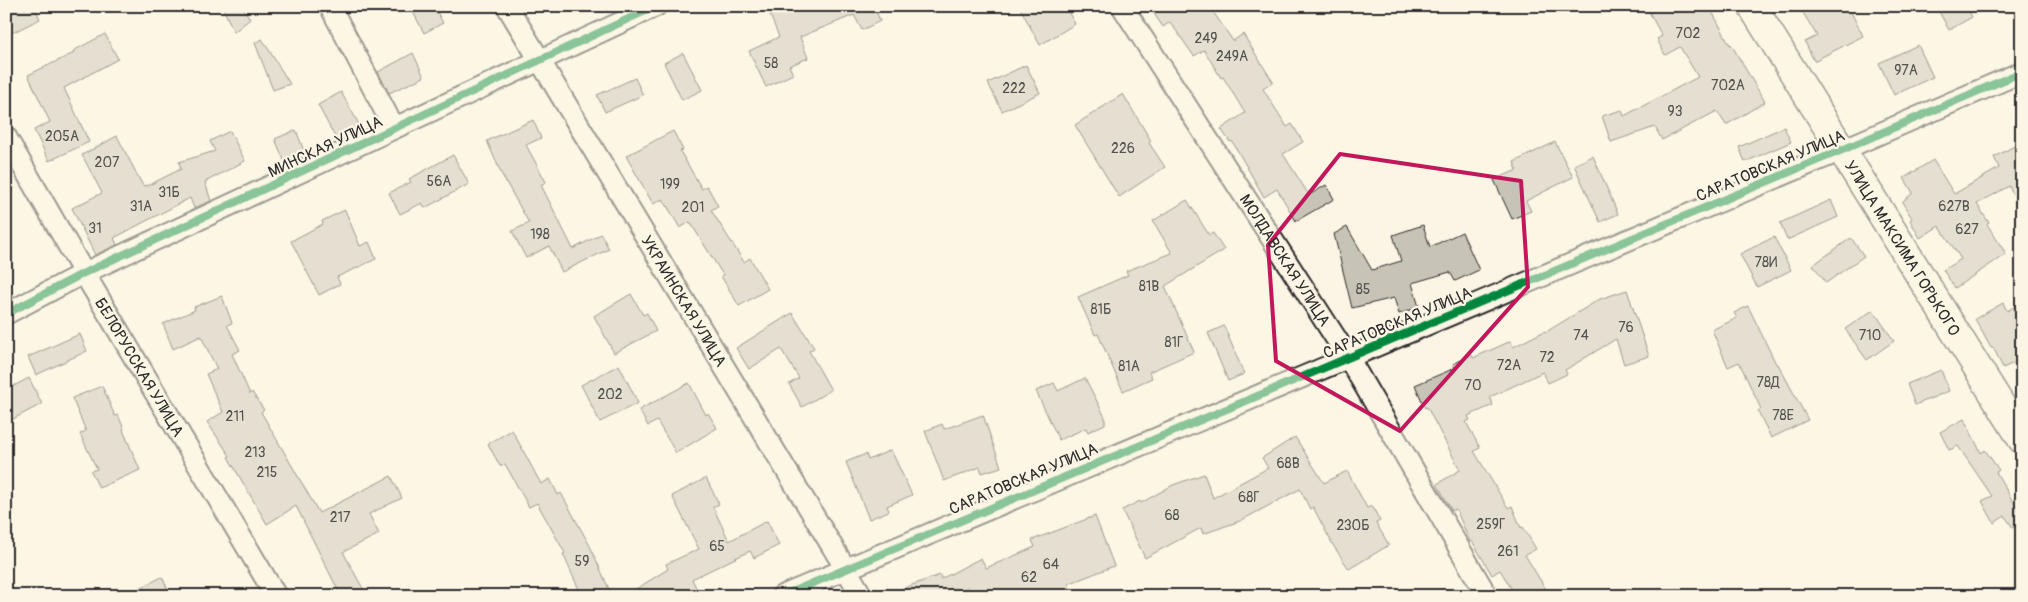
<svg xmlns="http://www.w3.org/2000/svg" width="2028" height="602" viewBox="0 0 2028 602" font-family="Pangolin,sans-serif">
	<rect width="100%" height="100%" fill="#fcf5e5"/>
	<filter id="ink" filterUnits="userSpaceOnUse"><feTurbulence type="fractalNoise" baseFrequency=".02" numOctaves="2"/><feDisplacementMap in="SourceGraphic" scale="10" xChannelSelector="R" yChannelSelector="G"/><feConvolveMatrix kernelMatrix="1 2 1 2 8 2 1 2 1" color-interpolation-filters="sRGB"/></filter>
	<g filter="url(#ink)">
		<!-- building -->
		<path fill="#c8c3b7" stroke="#2b2b2b" d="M6,6H34L40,19L12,33L6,20Z
			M222,6H242L250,19L234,32Z
			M410,6H434L443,23L424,33Z
			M790,6H874L880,21L862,30L854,15L800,37L808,58L789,66L793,74L766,87L749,51L779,37L770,15Z
			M1019,6H1065L1075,24L1040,45Z
			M1149,6H1209L1233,41L1243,34L1273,82L1263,89L1287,127L1292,124L1303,142L1283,154L1309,195L1326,185L1334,199L1296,221L1277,189L1264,197L1232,141L1230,142L1221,129L1245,113L1223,77L1221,78L1204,50L1194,56L1170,22L1163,27Z
			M1646,6H1709L1730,45L1731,44L1765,102L1726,125L1717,111L1662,140L1655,127L1611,142L1602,116L1622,110L1624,116L1698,77L1680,47L1665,55L1657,39L1662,36Z
			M1799,6H1848L1863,36L1814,61L1805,42L1817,36Z
			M1936,6H1966L1972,17L1949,30Z
			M105,34L118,59L64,88L89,142L49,161L34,130L50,122L28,75L74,53L73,51Z
			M262,39L290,84L273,90L255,43Z
			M1918,45L1933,77L1894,95L1879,63Z
			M413,53L424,77L389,93L378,72Z
			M683,53L702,90L682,100L664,63Z
			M1026,65L1040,93L1002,111L988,83Z
			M635,78L643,95L605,112L597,95Z
			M341,92L361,128L337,141L318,105Z
			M1123,94L1151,141L1149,143L1165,167L1119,197L1075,125Z
			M533,120L541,138L526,145L546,182L541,185L573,249L601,234L609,249L562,272L549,246L526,258L512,231L529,223L502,175L487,141Z
			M1784,127L1791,142L1745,162L1739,147Z
			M296,130L306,156L286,165L275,139Z
			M230,131L245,161L205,182L211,201L194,208L190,198L114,238L117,245L95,255L72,208L102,193L82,155L117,136L143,186L146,185L147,186L181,169L179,162L215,151L210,141Z
			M673,131L683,150L680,151L702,189L707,186L718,206L711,210L744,262L750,258L768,289L739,306L721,276L723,275L690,222L680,228L663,199L653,204L626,156Z
			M1555,142L1573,177L1526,201L1531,211L1512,219L1494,180L1517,170L1514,162Z
			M2022,142V210L2009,186L1977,204L1989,223L1987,224L2006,254L1955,288L1943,270L1961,259L1939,226L1920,238L1910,220L1912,218L1902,202L1913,193L1904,178L1933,160L1954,194L1999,168L1994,157Z
			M453,155L469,184L425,208L422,203L400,214L389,193L411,182L409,179Z
			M1593,156L1618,214L1600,222L1574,165Z
			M1187,200L1209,235L1213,233L1224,250L1165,286L1194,352L1149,372L1152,378L1123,391L1098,334L1095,335L1078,297L1128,275L1126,271L1172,253L1153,221Z
			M1831,200L1838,217L1787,240L1780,223Z
			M345,210L360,246L369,242L376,259L337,277L340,284L319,295L291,241L323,224L322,221Z
			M1423,225L1430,247L1462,232L1479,270L1455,281L1450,272L1412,283L1419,307L1399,314L1394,298L1352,308L1334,234L1347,227L1372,270L1401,261L1393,235Z
			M1774,237L1791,270L1757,287L1740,254Z
			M1851,238L1864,256L1826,283L1813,265Z
			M1627,290L1649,356L1624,364L1616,339L1565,370L1567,374L1548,383L1543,372L1490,397L1493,405L1468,416L1470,420L1466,422L1480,448L1474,451L1508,508L1512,506L1521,528L1523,527L1536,549L1525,555L1550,596H1516L1500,570L1492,575L1472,541L1470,542L1456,509L1452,511L1437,484L1460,470L1427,407L1425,408L1415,385L1455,368L1453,364L1472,355L1473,358L1511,341L1513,347L1545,331L1546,332L1600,299Z
			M631,294L643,315L647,313L656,331L614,353L594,316Z
			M222,296L232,323L227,325L240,350L232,354L250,394L252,392L264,410L261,412L319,513L391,476L402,498L369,514L379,534L343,552L367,596H341L296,506L267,524L228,457L230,456L207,422L223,412L206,374L217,369L201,336L173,349L163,324L195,310L194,307Z
			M2022,302V359L2003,368L1993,347L1991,348L1975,319L2003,303L2007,311Z
			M1748,306L1776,364H1778L1808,420L1771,438L1758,411L1761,409L1739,362L1728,367L1712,330L1737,318L1734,313Z
			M1873,310L1894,341L1867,360L1845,329Z
			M792,313L814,348L809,351L831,390L802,407L789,384L799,378L781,349L749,369L736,348Z
			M1224,326L1244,374L1228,381L1208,333Z
			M80,334L87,351L36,375L28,357Z
			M619,365L638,403L600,422L581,385Z
			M1941,370L1949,391L1915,405L1907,384Z
			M29,378L42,404L11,420L6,411V390Z
			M1085,378L1105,417V424L1088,432L1086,428L1059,440L1036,391L1054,383L1058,391Z
			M689,383L706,415L708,413L717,428L676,453L657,421L648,426L639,410Z
			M102,386L115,416L118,415L124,429L123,430L140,470L99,488L91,471L97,469L80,434L86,431L72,398Z
			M983,415L1001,467L982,473L980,467L944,481L925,431L942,424L944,429Z
			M1964,419L1981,453L1985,450L1999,470L1996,472L2022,517V523L2013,528L2005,516L1994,523L1982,501L1992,496L1958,446L1949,450L1940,432Z
			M512,430L541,484L550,479L558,495L561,493L590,546L612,596H582L563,554L565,553L537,503L529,507L505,464L500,466L488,444Z
			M1295,437L1324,483L1347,471L1367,508L1372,506L1380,521L1376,523L1389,545L1349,569L1333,545L1313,507L1310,509L1300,489L1240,521L1203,534L1201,528L1145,558L1122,510L1140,501L1141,503L1173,485L1204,474L1213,498L1268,468L1262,458Z
			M891,450L912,495L887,506L889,511L869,519L846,462L866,454L868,460Z
			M706,478L719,504L713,507L729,541L767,521L779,545L754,558L750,551L692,579L700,596H625L668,569L666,564L699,549L672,496Z
			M1095,516L1114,566L1068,584L1070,589L1051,596H973L968,587L947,594V596H888L887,594L940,575L941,579L981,558L986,568L1035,547L1032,540Z
			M162,577L171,596H124Z"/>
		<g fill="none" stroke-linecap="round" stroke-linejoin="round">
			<defs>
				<g id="street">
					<path d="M330,6L394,128"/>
					<path id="s1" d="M507,6L862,596"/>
					<path id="s2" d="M1122,6L1348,357L1487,596"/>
					<path id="s3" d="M6,137L84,273L276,596"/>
					<path d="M6,314L84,273L656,6"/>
					<path d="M782,596L1842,150L2022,72"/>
				</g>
				<g id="secondary">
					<path id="s4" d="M1752,6L2022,439"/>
				</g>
			</defs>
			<!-- street casing -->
			<use href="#street" stroke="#2b2b2b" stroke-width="24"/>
			<!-- secondary casing -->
			<use href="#secondary" stroke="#2b2b2b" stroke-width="31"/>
			<!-- street -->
			<use href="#street" stroke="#fcf5e5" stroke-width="20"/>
			<!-- secondary -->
			<use href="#secondary" stroke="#fcf5e5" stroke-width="28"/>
			<defs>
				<path id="cycleway" d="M6,314L84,273L656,6
					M782,596L1842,150L2022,72"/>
			</defs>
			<!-- cycleway casing -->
			<use href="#cycleway" stroke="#fcf5e5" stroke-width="11"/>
			<!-- cycleway -->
			<use href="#cycleway" stroke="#00873e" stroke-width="8"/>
		</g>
	</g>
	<!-- marked area -->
	<path d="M0 0H2028V602H0ZM1340,154L1521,181L1528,287L1400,431L1276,361L1268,245Z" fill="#fcf5e5" fill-opacity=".55" fill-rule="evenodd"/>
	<path fill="none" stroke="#c2185b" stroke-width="4" stroke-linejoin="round" d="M1340,154L1521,181L1528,287L1400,431L1276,361L1268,245Z"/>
	<g text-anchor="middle" stroke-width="4.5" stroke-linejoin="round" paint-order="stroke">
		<!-- number labels -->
		<g font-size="14" fill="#52514e">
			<text x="1688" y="38">702</text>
			<text x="1206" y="43">249</text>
			<text x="1232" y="61">249А</text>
			<text x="771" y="68">58</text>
			<text x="1906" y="75">97А</text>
			<text x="1728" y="90">702А</text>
			<text x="1014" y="93">222</text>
			<text x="1675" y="116">93</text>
			<text x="62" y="141">205А</text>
			<text x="1123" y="153">226</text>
			<text x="107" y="167">207</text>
			<text x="439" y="186">56А</text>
			<text x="670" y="189">199</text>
			<text x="169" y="197">31Б</text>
			<text x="141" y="211">31А</text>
			<text x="1954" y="211">627В</text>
			<text x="693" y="212">201</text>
			<text x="95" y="233">31</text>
			<text x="1967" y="234">627</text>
			<text x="540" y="239">198</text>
			<text x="1766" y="267">78И</text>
			<text x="1149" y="291">81В</text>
			<text x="1363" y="294">85</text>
			<text x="1101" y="314">81Б</text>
			<text x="1626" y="332">76</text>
			<text x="1581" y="340">74</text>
			<text x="1870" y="340">710</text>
			<text x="1174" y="347">81Г</text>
			<text x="1547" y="362">72</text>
			<text x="1509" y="370">72А</text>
			<text x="1129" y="371">81А</text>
			<text x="1768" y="387">78Д</text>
			<text x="1473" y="390">70</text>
			<text x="610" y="399">202</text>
			<text x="1783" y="420">78Е</text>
			<text x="235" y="421">211</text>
			<text x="255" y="457">213</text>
			<text x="1288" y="468">68В</text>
			<text x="267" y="477">215</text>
			<text x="1249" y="502">68Г</text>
			<text x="1172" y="520">68</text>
			<text x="340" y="522">217</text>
			<text x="1491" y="529">259Г</text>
			<text x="1353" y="530">230Б</text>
			<text x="717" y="551">65</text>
			<text x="1508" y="556">261</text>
			<text x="582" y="566">59</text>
			<text x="1051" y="569">64</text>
			<text x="1029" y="582">62</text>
		</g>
		<!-- street labels -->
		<g font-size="16" fill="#2b2b2b" stroke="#fcf5e5">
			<text transform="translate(325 146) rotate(-25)" y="6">МИНСКАЯ УЛИЦА</text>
			<text transform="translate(1770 165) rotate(-23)" y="6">САРАТОВСКАЯ УЛИЦА</text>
			<text dy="6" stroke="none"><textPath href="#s4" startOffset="285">УЛИЦА МАКСИМА ГОРЬКОГО</textPath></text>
			<text dy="6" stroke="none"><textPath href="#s2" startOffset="302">МОЛДАВСКАЯ УЛИЦА</textPath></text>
			<text dy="6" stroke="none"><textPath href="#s1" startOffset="344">УКРАИНСКАЯ УЛИЦА</textPath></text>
			<text transform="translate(1397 322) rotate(-23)" y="6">САРАТОВСКАЯ УЛИЦА</text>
			<text dy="6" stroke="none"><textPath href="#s3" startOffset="266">БЕЛОРУССКАЯ УЛИЦА</textPath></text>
			<text transform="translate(1023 478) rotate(-23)" y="6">САРАТОВСКАЯ УЛИЦА</text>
		</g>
	</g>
	<!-- margin -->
	<rect width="2028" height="602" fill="none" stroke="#fcf5e5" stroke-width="25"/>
	<rect x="12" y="12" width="2003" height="577" fill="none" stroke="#2b2b2b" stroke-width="2" filter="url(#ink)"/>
</svg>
